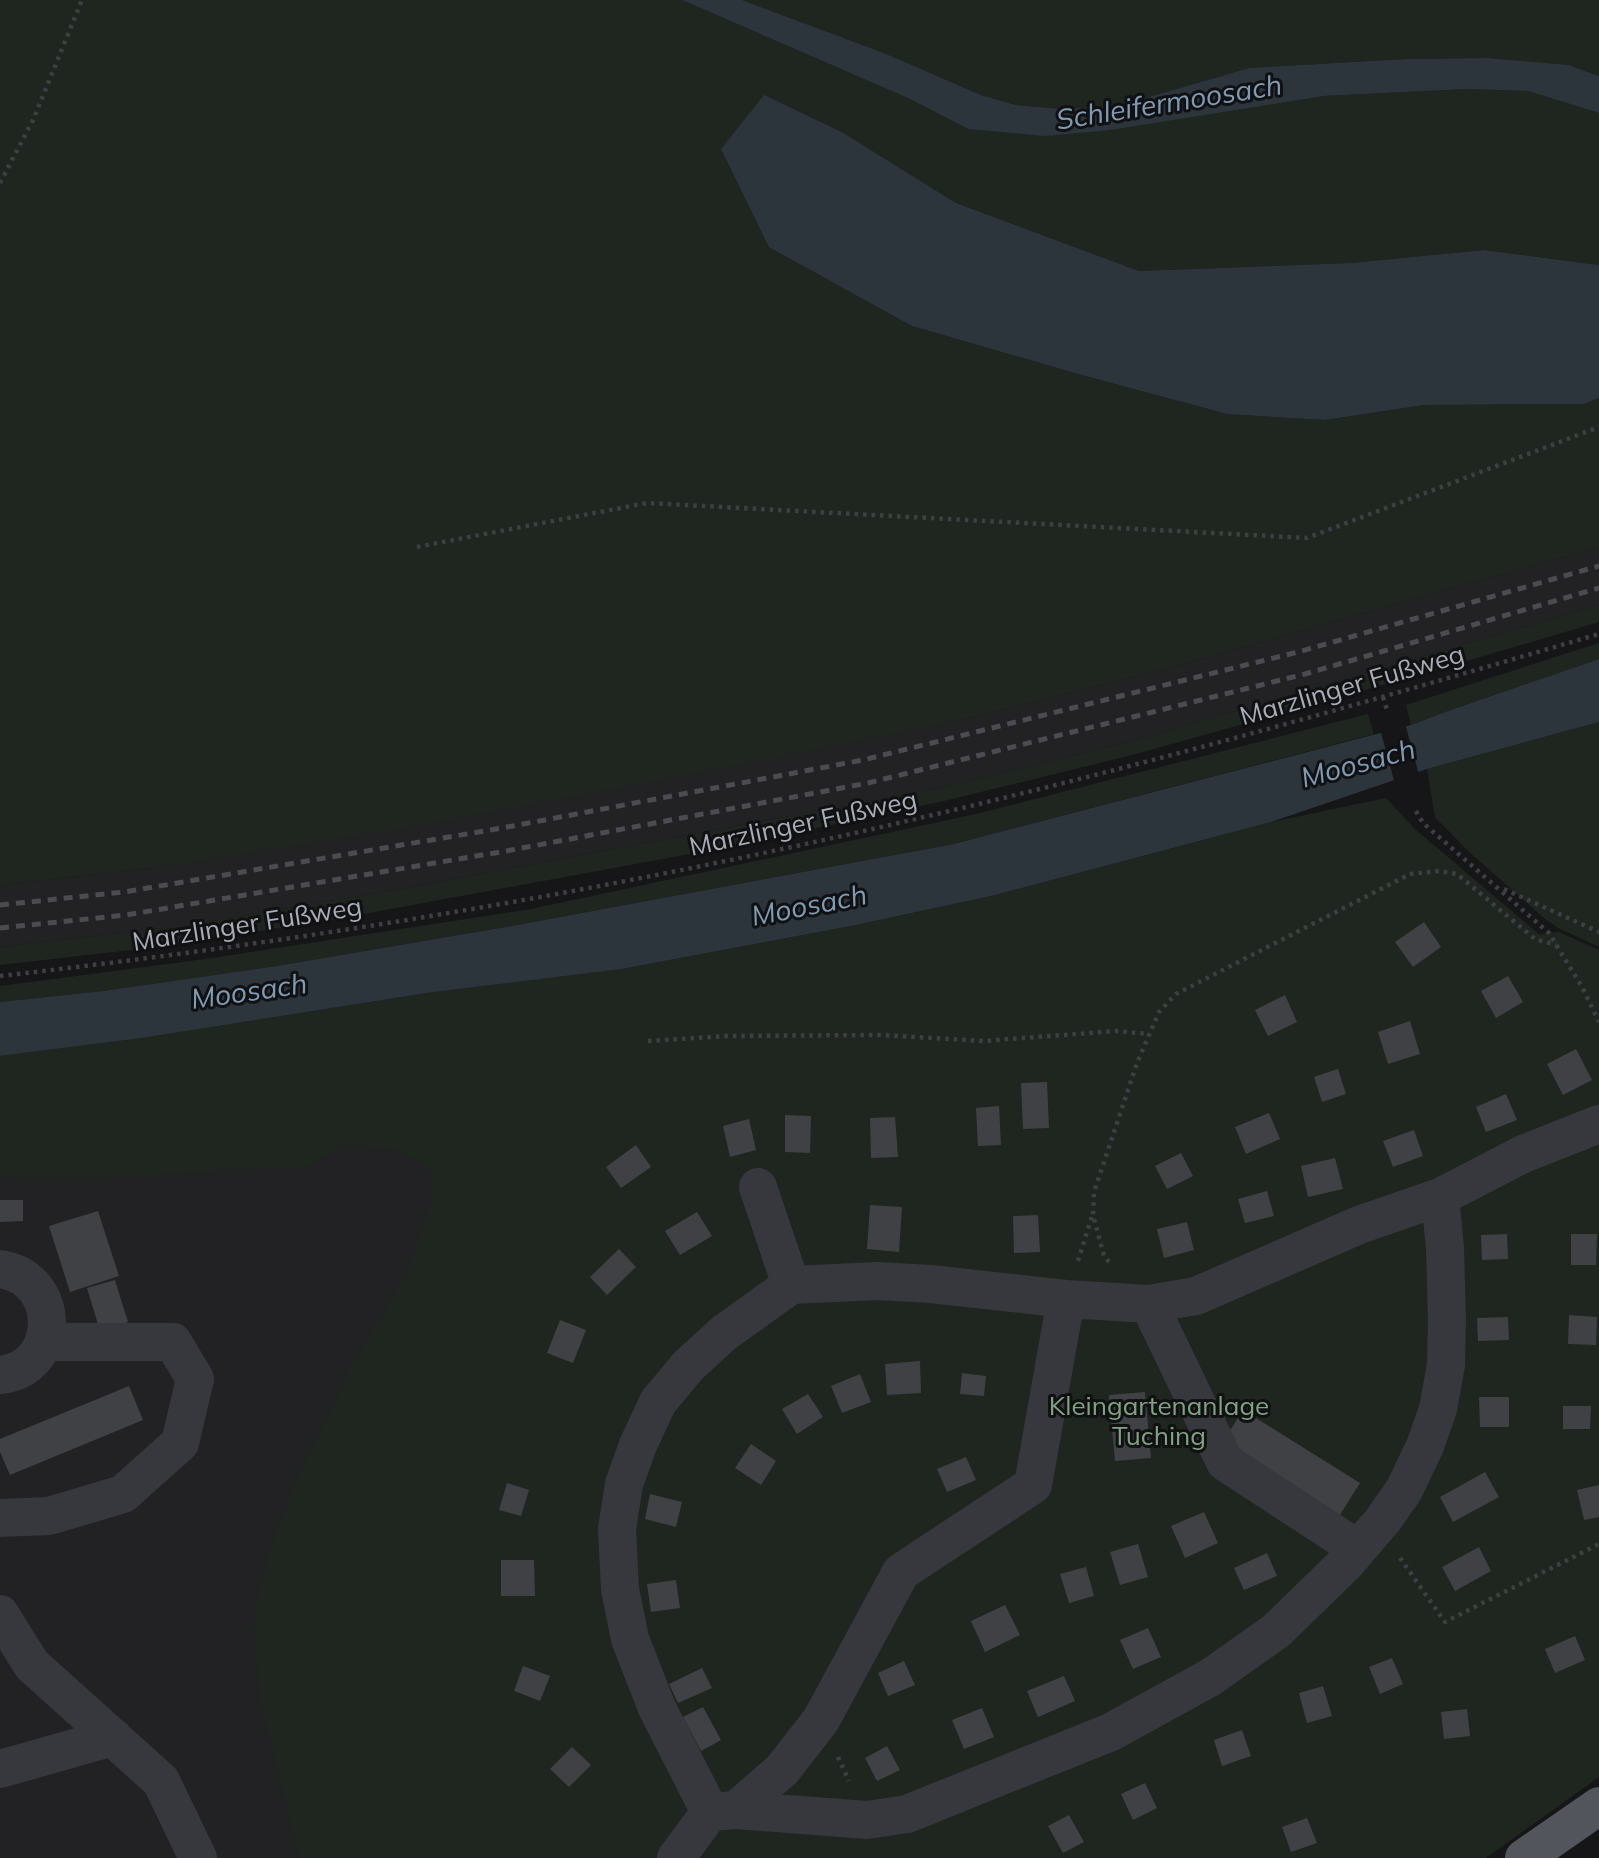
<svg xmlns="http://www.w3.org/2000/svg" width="1599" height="1858" viewBox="0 0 1599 1858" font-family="Mulish,sans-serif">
	<rect width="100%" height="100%" fill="#161618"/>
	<!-- built -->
	<path fill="#222225" d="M1599,547V605L1132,741L939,788L406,888L189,925L0,947V885L152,868L969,718L1158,671Z
		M465,1111L355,1858H0V1148Z"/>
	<!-- green -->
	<path fill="#1e261f" d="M0,0H682L910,99L968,129L1323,96L1469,89L1528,91L1599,113V265L1484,250L1351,263L1139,271L956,203L842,132L765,96L912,326L1078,374L1227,414L1325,420L1424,405L1584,404L1599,398V547L1158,671L969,718L735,766L416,826L152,868L0,885Z
		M742,0H1599V76L1569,65L1488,58L1406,59L1249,68L1118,106L1061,109L1016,105L981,95L884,53Z
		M1599,605V622L1440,669L1136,754L944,801L733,846L331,920L149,948L0,965V947L189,925L406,888L939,788L1132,741Z
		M1599,643V659L1445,712L1411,725L1406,705Z
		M1368,714L1374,734L954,844L517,925L277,966L103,991L0,1002V986L205,959L531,909L976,814Z
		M1599,722V947L1558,928L1545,919L1467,850L1435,817L1427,769Z
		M1386,798L1416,830L1539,934L1559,932L1599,950V1777L1486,1858H299L260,1698L253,1624L268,1554L301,1469L355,1360L405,1277L432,1200L429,1167L394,1149L340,1145L312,1166L76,1179L0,1177V1056L142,1038L427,993L622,969L856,925L991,896L1271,822Z"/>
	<!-- water -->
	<path fill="#2c353c" d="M682,0H742L884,53L981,95L1016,105L1061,109L1118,106L1249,68L1406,59L1488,58L1569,65L1599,76V113L1528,91L1468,89L1323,96L1110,130L1045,136L968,129L910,99Z
		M764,95L842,132L956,203L1139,271L1351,263L1484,250L1599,265V398L1584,404L1424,405L1325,420L1227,414L1078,374L912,326L769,247L721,149Z
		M1599,659V722L1427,769L1271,822L991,896L856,925L622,969L427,993L142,1038L0,1056V1002L103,991L277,966L517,925L954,844L1411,725L1445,712Z"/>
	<!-- pier -->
	<path fill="#161618" d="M1405,723L1419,775L1395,784L1380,729Z"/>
	<!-- building -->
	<path fill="#404145" d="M1424,922L1441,947L1413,967L1395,942Z
		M1508,976L1523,1002L1496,1018L1481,991Z
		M1285,995L1297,1022L1268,1036L1255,1010Z
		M1410,1021L1420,1054L1388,1064L1378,1032Z
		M1576,1049L1592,1080L1563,1095L1547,1064Z
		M1338,1069L1346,1094L1322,1102L1314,1077Z
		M1047,1082L1049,1128L1023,1129L1021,1083Z
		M1506,1094L1517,1120L1486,1132L1476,1107Z
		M999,1106L1001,1145L978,1146L976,1108Z
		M1269,1113L1280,1139L1246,1154L1235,1127Z
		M785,1115L811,1116L810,1153L785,1152Z
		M895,1117L898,1157L871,1158L870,1118Z
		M749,1119L756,1150L730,1157L723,1126Z
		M1414,1130L1423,1156L1393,1167L1383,1141Z
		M636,1145L651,1167L621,1188L606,1167Z
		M1181,1153L1193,1176L1167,1189L1155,1166Z
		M1335,1158L1343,1189L1308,1197L1301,1166Z
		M1267,1191L1274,1216L1245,1223L1238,1199Z
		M0,1200H23V1221L0,1222Z
		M870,1205L902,1207L899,1252L867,1249Z
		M98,1211L119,1276L70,1292L49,1226Z
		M697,1212L712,1236L680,1255L665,1231Z
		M1038,1215L1040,1252L1014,1253L1013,1216Z
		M1187,1222L1194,1250L1164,1258L1157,1229Z
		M1507,1234L1508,1259L1482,1260L1481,1235Z
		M1571,1234H1597L1596,1265H1571Z
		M619,1249L636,1267L607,1295L590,1277Z
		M115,1280L128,1322L100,1331L87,1288Z
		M1569,1315L1597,1317L1596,1345L1568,1344Z
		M1508,1317L1509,1340L1478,1341L1477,1318Z
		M560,1320L586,1330L573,1363L547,1353Z
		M920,1361L921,1393L887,1395L885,1364Z
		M962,1373L986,1376L984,1396L960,1394Z
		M860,1374L871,1402L842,1413L831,1386Z
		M129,1386L143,1420L10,1475L0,1452V1439Z
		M1145,1392L1151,1458L1115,1461L1109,1395Z
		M808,1394L823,1417L797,1434L782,1409Z
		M1479,1397H1509V1427H1480Z
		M1563,1406H1591L1590,1429H1563Z
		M1243,1410L1360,1483L1338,1518L1221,1445Z
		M751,1444L776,1461L761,1485L735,1468Z
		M966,1457L976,1480L947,1492L937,1469Z
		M1485,1472L1499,1497L1453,1522L1440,1497Z
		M507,1483L529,1490L521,1516L499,1510Z
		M1599,1485V1517L1584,1520L1577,1490Z
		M650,1494L682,1502L676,1527L645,1519Z
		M1204,1512L1218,1543L1185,1558L1171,1526Z
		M1138,1544L1148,1577L1120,1585L1110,1552Z
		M1479,1547L1491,1571L1455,1591L1442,1567Z
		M1267,1553L1277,1576L1244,1590L1234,1568Z
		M501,1560H534L535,1596H501Z
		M1086,1567L1094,1596L1069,1603L1060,1574Z
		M676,1580L680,1608L651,1612L647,1584Z
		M1005,1605L1020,1635L985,1652L971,1621Z
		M1148,1628L1161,1657L1133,1669L1120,1640Z
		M1575,1636L1585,1660L1555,1673L1545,1649Z
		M1392,1658L1403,1684L1380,1694L1369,1667Z
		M904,1661L915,1685L888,1696L878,1673Z
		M523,1666L550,1676L540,1701L514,1691Z
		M702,1668L712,1688L678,1703L669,1684Z
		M1064,1676L1075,1701L1038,1717L1027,1691Z
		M1323,1686L1332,1716L1307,1723L1299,1693Z
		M703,1707L721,1740L701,1751L683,1717Z
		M982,1708L994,1737L964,1749L952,1720Z
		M1467,1709L1470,1736L1444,1739L1441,1712Z
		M1242,1730L1251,1756L1222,1766L1214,1740Z
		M887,1746L900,1770L877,1781L865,1758Z
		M572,1747L591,1765L569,1787L550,1769Z
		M1145,1783L1157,1808L1133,1820L1121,1794Z
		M1069,1815L1084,1842L1063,1853L1048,1826Z
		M1307,1818L1317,1843L1291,1852L1282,1827Z"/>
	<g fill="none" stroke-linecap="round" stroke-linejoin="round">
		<!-- path -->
		<path stroke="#3d3f44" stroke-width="4.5" stroke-dasharray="3.5 5" stroke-linecap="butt" d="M0,183L33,120L82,0
			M417,547L647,503L1307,538L1599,427
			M1383,697L1387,710
			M1416,811L1423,823L1549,933L1582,987L1599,1022
			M1504,889L1599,932
			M0,976C310,941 620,889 924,817C1151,764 1375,700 1599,634
			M648,1041L727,1036L880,1035L983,1041L1116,1031L1149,1034
			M1078,1261L1092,1216
			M1109,1262L1104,1256L1093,1215L1094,1192L1137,1063L1159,1012L1176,994L1410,874L1439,871L1457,874L1535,939L1556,945
			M1400,1558L1445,1622L1599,1544
			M838,1757L849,1781"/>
		<!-- minor -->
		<path stroke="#37383d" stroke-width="38" d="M758,1187L791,1285
			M0,1269C63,1278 62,1369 0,1375
			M1149,1304L1225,1462L1358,1549
			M0,1518L49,1516L123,1494L180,1443L195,1379L173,1342H44
			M0,1614L32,1665L161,1781L198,1858
			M0,1769L113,1737
			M736,1810L867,1820L907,1814L1111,1732L1211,1677L1276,1631L1347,1562L1383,1520L1404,1490L1425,1446L1438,1409L1446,1365L1447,1319L1445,1248L1440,1197
			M710,1812L657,1708L630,1639L620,1589L617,1529L624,1484L638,1445L658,1402L688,1366L724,1333L791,1285L877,1281L931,1284L1066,1299L1149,1304L1196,1296L1359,1225L1440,1197L1523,1154L1599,1124
			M676,1858L710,1812L736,1810L782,1770L821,1720L901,1572L1033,1485L1066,1299"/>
		<!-- major -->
		<path stroke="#53555c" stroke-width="38" d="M1524,1858L1599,1806"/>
		<!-- rail -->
		<path stroke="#4a4c52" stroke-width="5" stroke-dasharray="9 7" stroke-linecap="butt" d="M0,905L124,892L502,828L863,760L1298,652L1599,566
			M0,928L126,915L506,851L868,783L1305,674L1599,588"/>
	</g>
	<g text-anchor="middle" stroke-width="6" stroke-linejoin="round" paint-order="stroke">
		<!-- street labels -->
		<g font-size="26" fill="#a8adb8" stroke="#111113">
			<text transform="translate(1352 685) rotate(-16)" y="9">Marzlinger Fußweg</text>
			<text transform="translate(803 823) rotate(-12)" y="9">Marzlinger Fußweg</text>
			<text transform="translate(247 924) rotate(-9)" y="9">Marzlinger Fußweg</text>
		</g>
		<!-- park labels -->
		<g font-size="26" fill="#7fa381" stroke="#111113">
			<text x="1159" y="1415">Kleingartenanlage<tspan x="1159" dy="30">Tuching</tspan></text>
		</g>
		<!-- water labels -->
		<g font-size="28" font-style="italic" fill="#7f9bb3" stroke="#111113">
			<text transform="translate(1169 102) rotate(-9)" y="10">Schleifermoosach</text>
			<text transform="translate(1358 763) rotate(-15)" y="10">Moosach</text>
			<text transform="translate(809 905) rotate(-11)" y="10">Moosach</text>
			<text transform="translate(249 991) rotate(-8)" y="10">Moosach</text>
		</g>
	</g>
</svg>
